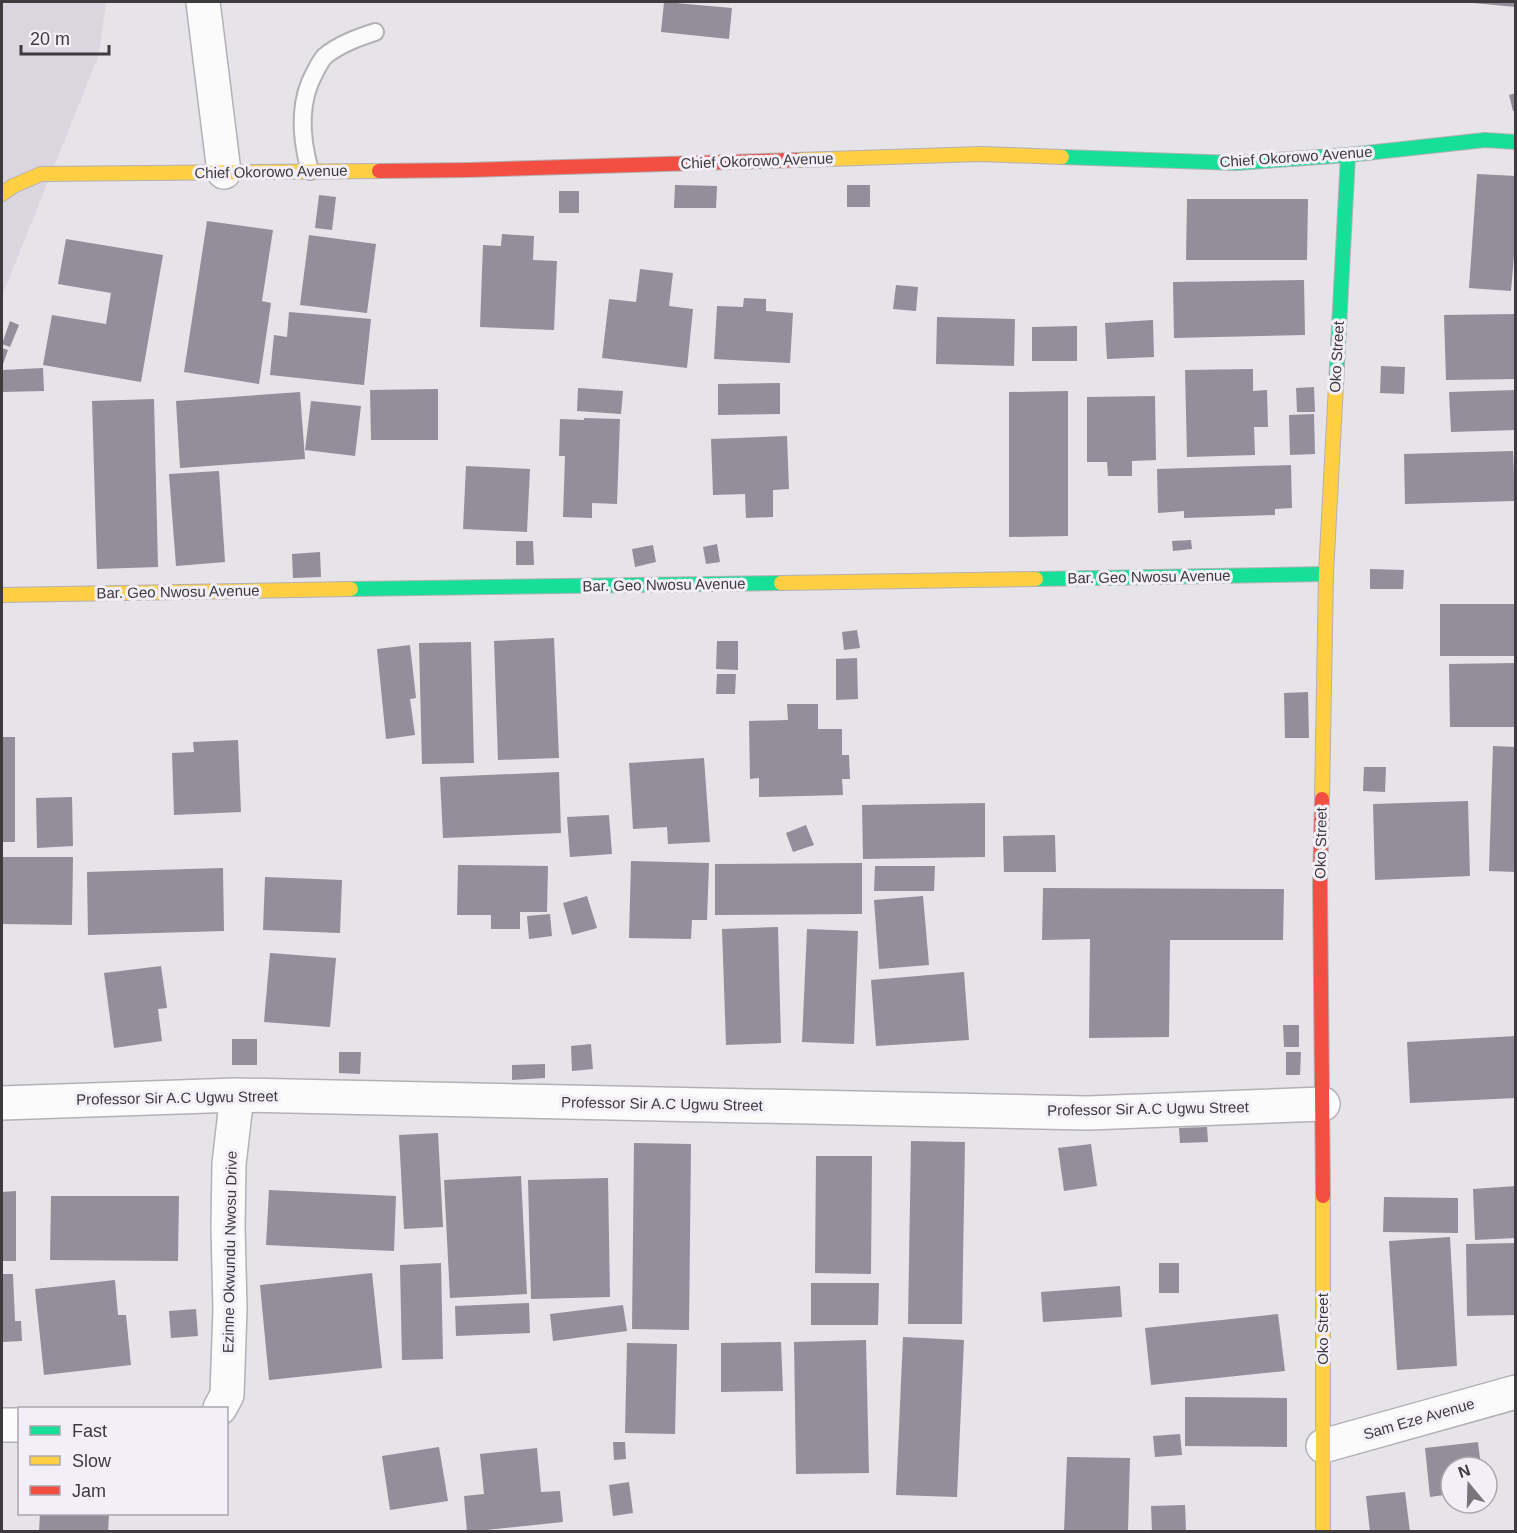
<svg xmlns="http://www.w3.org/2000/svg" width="1517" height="1533" viewBox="0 0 1517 1533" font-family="Arial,sans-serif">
	<rect width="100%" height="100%" fill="#e6e3e9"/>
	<!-- built -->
	<path fill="#dad5df" d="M2,2H106L99,54L2,296Z"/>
	<!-- building -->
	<path fill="#948d9a" d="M664,2L732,8L729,39L661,32Z
		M1473,2H1516V7L1473,3Z
		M1516,93V110L1513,111L1509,95Z
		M1477,174L1516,176V232L1511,291L1469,288Z
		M675,185L717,186L716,208H674Z
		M847,185H870V207H847Z
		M559,191H579V213H559Z
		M319,195L336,197L332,230L315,228Z
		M1187,199H1308L1307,260H1186Z
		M207,221L273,230L262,301L271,303L259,384L184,372Z
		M502,234L534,236L533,260L557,261L554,330L480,327L483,245L501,246Z
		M309,235L376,244L367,313L300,305Z
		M66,239L163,255L141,382L43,365L52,315L106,324L111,293L58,284Z
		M640,269L673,273L669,306L693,309L687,368L602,358L609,299L636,302Z
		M1304,280L1305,335L1174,338L1173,282Z
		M896,285L918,287L916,311L893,309Z
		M744,298L766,299V311L793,313L790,363L714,359L717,306L743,307Z
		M289,312L371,319L364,385L270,375L274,335L287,337Z
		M1516,314V379L1446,380L1444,315Z
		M937,317L1015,319L1014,366L936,364Z
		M1153,320L1154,357L1107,359L1105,323Z
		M10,321L19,325L10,347L2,344Z
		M1077,326V361H1032V327Z
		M2,348L8,350L2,367Z
		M1381,366L1405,367L1404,394L1380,393Z
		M43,368L44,391L2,392V370Z
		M1253,369V391L1267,390L1268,427H1254L1255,455L1187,457L1185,370Z
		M780,383V414L718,415V384Z
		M1314,387L1315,412H1297L1296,388Z
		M578,388L623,391L621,414L577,411Z
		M438,389V440H371L370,390Z
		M1516,390V430L1451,432L1449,392Z
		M1068,391V536L1009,537V392Z
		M300,392L305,459L180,468L176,401Z
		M1155,396L1156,460L1132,461V476H1108L1107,462H1087V397Z
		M154,399L158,567L97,569L92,401Z
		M311,401L361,406L355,456L305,450Z
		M1314,414L1315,454L1290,455L1289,415Z
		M584,418L620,419L617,504L592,503V518L563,517L565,456H559L560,419L584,420Z
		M787,436L789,489L773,490V517L746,518L745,494L713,495L711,439Z
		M1513,451L1515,501L1405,504L1404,454Z
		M1291,465L1292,508L1275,509V515L1184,518V511L1158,513L1157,469Z
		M466,466L530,469L527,532L463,529Z
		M219,471L225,562L176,566L169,474Z
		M1191,540L1192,549L1173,551L1172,541Z
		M516,541H533L534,565H516Z
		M717,544L720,562L706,564L703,547Z
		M653,545L656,562L635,567L632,549Z
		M320,552L321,577L293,578L292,554Z
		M1370,569L1404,570L1403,589H1370Z
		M1440,604H1516V656H1440Z
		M857,630L860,648L844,650L842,632Z
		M554,638L559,758L498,760L494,641Z
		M717,641H738V670L716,669Z
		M471,642L474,763L422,764L419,643Z
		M410,645L416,698L410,699L415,735L386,739L377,649Z
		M857,658L858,699L836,700V659Z
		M1516,663V727H1450L1449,664Z
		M717,674H736L735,694H716Z
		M1308,692L1309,738H1285L1284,693Z
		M787,704H818V729H842V755H849L850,779H842L843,795L759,797V778L750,779L749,721L788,720Z
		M2,737H15V842H2Z
		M238,740L241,812L174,815L172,753L194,752L193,742Z
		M1493,746L1516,747V872L1489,871Z
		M704,758L710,842L668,844L667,827L633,829L629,763Z
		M1364,767H1386L1385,792L1363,791Z
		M559,772L561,833L443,838L440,777Z
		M72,797L73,846L37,848L36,798Z
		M1468,801L1470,876L1375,880L1373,804Z
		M985,803V857L863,859L862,805Z
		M609,815L612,854L570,857L567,817Z
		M806,825L814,845L793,852L786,833Z
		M1055,835L1056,872H1004L1003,836Z
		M2,857H73L72,925L2,924Z
		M631,861L709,863L707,920H692L691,939L629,938Z
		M862,863V914L715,915V864Z
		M458,865L548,866L547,912H520V929H491V915H457Z
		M875,866H935L934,891H874Z
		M223,868L224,931L88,935L87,872Z
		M265,877L342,880L340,933L263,930Z
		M1043,888L1284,889L1283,940H1170L1169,1037L1089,1038L1090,939L1042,940Z
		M587,896L597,928L572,935L563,903Z
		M923,896L929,965L879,969L874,900Z
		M550,914L552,936L529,939L527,916Z
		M778,927L781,1043L726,1045L722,929Z
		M807,929L858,931L854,1044L802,1042Z
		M270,953L336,958L330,1027L264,1022Z
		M161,966L167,1008L158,1009L162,1041L114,1048L104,973Z
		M964,972L969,1040L876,1046L871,980Z
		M1283,1025H1299V1047H1284Z
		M1516,1036V1098L1410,1103L1407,1042Z
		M232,1039H257V1065H232Z
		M591,1044L593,1069L572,1071L571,1046Z
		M339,1052H361L360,1074L339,1073Z
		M1286,1052H1301L1300,1075H1286Z
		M545,1064V1078L512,1080V1065Z
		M1207,1127L1208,1142L1180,1143L1179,1128Z
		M438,1133L443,1227L404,1229L399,1135Z
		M911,1141L965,1142L962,1324H908Z
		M634,1143L691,1144L689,1330L632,1329Z
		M1091,1144L1097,1186L1064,1191L1058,1148Z
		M816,1156H872L871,1274L815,1273Z
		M521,1176L527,1294L450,1298L444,1180Z
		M608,1178L610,1297L531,1299L528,1180Z
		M1516,1186V1238L1475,1240L1473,1189Z
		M269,1190L396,1196L394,1251L266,1245Z
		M16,1191V1261H2V1192Z
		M51,1196H179L178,1261L50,1260Z
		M1384,1197L1458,1198V1233L1383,1232Z
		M1450,1237L1457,1366L1397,1370L1389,1241Z
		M1516,1243V1315L1467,1316L1466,1244Z
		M441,1263L443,1359L402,1360L400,1265Z
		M1159,1263H1179V1293H1159Z
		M372,1273L382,1368L269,1380L260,1285Z
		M2,1274H13L15,1321H21L22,1341L2,1342Z
		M115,1280L118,1315H126L131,1365L44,1375L35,1289Z
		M811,1283H879L878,1325H811Z
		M1120,1286L1122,1317L1043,1322L1041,1292Z
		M529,1303L530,1333L456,1336L455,1306Z
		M623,1305L627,1331L553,1341L550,1314Z
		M196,1309L198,1336L171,1338L169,1311Z
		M1278,1314L1285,1371L1151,1385L1145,1328Z
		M903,1337L964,1340L957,1497L896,1495Z
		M866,1340L869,1473L796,1474L794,1342Z
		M781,1342L783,1391L721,1392V1343Z
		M627,1343L677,1344L675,1434L625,1433Z
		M1185,1397L1287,1398V1447L1185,1446Z
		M1180,1434L1182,1455L1155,1457L1153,1436Z
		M613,1442H625L626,1459L614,1460Z
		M1478,1442L1481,1467H1451V1494L1430,1497L1425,1448Z
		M439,1447L448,1501L390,1510L382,1456Z
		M537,1448L541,1492L560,1491L563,1522L467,1532L464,1496L484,1494L480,1454Z
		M1067,1457L1130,1458L1128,1532H1064Z
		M629,1482L633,1513L613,1516L609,1485Z
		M1405,1492L1410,1532H1370L1366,1496Z
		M1185,1505L1186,1532H1152L1151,1506Z
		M40,1514H109L108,1532H39Z"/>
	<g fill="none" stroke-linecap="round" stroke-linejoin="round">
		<defs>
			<path id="lane" d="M310,171C301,139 298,102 315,72C318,66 321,60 325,56C340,44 357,38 375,32"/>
			<path id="street" d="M203,2L224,172
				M2,1103L237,1095L1088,1113L1323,1104
				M220,1408L227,1395L230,1309L228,1227L229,1164L237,1095
				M2,1425H20
				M1323,1446L1516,1392"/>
			<path id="fast" d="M1062,157L1236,163L1348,155L1485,140L1516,142
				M1336,385L1348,155
				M1036,579L1326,574
				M351,589L781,583"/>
			<path id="slow" d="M797,160L981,154L1062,157
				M2,194L13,186L41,174L379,171
				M781,583L1036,579
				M2,595L351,589
				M1322,799L1326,574L1336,385
				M1323,1196V1532"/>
			<path id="jam" d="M379,171L468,170L797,160
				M1322,799L1320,883L1323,1196"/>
		</defs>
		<!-- lane casing -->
		<use href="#lane" stroke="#b3b1b5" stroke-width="20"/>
		<!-- street casing -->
		<use href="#street" stroke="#b3b1b5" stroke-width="36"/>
		<!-- fast casing -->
		<use href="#fast" stroke="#b3b1b5" stroke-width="16"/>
		<!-- slow casing -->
		<use href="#slow" stroke="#b3b1b5" stroke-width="16"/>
		<!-- jam casing -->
		<use href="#jam" stroke="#b3b1b5" stroke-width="16"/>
		<!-- lane -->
		<use href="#lane" stroke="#fbfbfc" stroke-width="16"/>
		<!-- street -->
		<use href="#street" stroke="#fbfbfc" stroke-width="33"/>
		<!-- fast -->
		<use href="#fast" stroke="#16e098" stroke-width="14"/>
		<!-- slow -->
		<use href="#slow" stroke="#ffcf43" stroke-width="14"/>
		<!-- jam -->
		<use href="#jam" stroke="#f24e42" stroke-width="14"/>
	</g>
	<g text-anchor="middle" stroke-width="6" stroke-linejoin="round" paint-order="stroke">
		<!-- street labels -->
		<g font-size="15" fill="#3d3b3e" stroke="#f3eff8">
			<text transform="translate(1296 157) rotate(-4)" y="5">Chief Okorowo Avenue</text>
			<text transform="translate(757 161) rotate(-2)" y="5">Chief Okorowo Avenue</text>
			<text transform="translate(271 172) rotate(-1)" y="5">Chief Okorowo Avenue</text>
			<text transform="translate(1337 357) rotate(-87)" y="5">Oko Street</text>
			<text transform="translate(1149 577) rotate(-1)" y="5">Bar. Geo Nwosu Avenue</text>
			<text transform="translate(664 585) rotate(-1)" y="5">Bar. Geo Nwosu Avenue</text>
			<text transform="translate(178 592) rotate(-1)" y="5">Bar. Geo Nwosu Avenue</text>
			<text transform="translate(1321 843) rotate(-89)" y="5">Oko Street</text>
			<text transform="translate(177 1098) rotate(-1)" y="5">Professor Sir A.C Ugwu Street</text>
			<text transform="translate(662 1104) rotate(1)" y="5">Professor Sir A.C Ugwu Street</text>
			<text transform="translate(1148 1109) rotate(-1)" y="5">Professor Sir A.C Ugwu Street</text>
			<text transform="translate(230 1252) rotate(-89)" y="5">Ezinne Okwundu Nwosu Drive</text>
			<text transform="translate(1323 1329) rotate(-90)" y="5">Oko Street</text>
			<text transform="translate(1419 1419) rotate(-16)" y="5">Sam Eze Avenue</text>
		</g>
	</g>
	<!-- border -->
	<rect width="1517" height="1533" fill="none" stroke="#3d3b3e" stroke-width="6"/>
	<!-- legend -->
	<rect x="18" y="1407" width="210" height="108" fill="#f3eff8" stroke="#aaa7ae" stroke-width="1.5"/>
	<rect x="30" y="1426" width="30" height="9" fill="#16e098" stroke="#aaa7ae" stroke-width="1.5"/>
	<text x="72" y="1437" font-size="18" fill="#3d3b3e">Fast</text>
	<rect x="30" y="1456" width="30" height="9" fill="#ffcf43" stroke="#aaa7ae" stroke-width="1.5"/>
	<text x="72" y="1467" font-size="18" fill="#3d3b3e">Slow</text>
	<rect x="30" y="1486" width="30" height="9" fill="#f24e42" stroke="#aaa7ae" stroke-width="1.5"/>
	<text x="72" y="1497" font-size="18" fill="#3d3b3e">Jam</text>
	<!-- north arrow -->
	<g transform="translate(1469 1485) rotate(341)"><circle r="28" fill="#f3eff8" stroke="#aaa7ae" stroke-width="1.5"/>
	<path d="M0-4.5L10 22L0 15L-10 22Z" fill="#78767a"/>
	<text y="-9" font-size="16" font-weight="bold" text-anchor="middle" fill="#3d3b3e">N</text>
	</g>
	<!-- scale -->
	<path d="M21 45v9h88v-9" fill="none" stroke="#3d3b3e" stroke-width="3"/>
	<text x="30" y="45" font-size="18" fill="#3d3b3e" stroke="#f3eff8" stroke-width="4.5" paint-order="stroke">20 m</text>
</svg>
